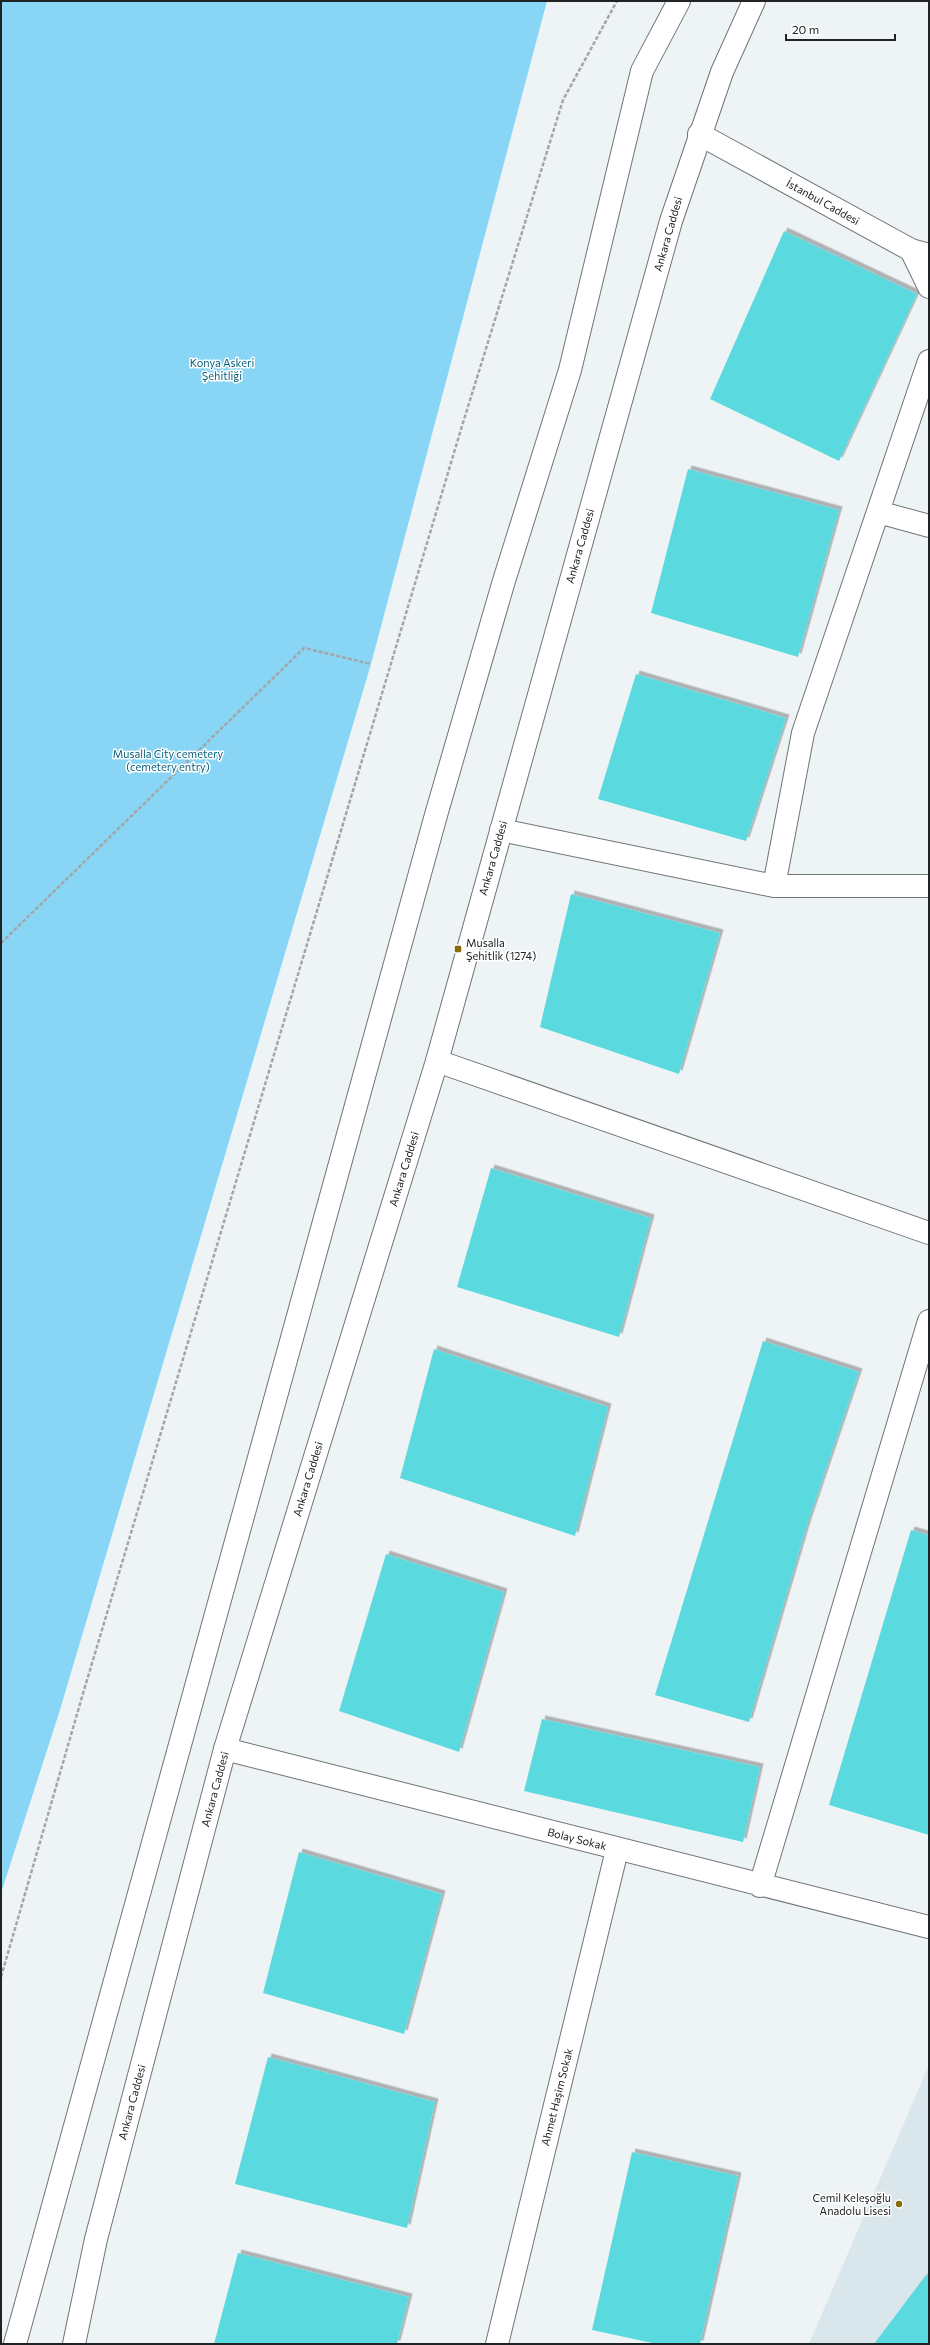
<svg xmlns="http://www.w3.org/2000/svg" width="930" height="2345" viewBox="0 0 930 2345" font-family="Commissioner,sans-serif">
	<defs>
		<filter id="shadow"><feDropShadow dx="3.5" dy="-3.5" stdDeviation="0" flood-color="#0004"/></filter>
	</defs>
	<rect width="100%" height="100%" fill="#eef3f5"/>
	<!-- built -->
	<path fill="#d9e6ec" d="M929,2065V2344H809Z"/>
	<!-- green -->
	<path fill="#89d5f5" d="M1,1H547L371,664L59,1713L1,1893Z"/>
	<!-- building -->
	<path fill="#5adadf" filter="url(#shadow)" d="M784,231L917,294L839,461L710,399Z
		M688,469L839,510L798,657L651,613Z
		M636,674L786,718L746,841L598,799Z
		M571,894L720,933L679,1074L540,1027Z
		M491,1168L651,1218L619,1337L457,1287Z
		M763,1341L859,1372L807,1525L749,1722L655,1695Z
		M434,1349L608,1407L575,1536L400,1478Z
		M911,1530L929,1535V1835L829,1805Z
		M386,1554L504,1592L459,1752L339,1711Z
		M542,1719L760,1767L743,1842L524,1791Z
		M299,1852L442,1894L404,2034L263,1993Z
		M268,2057L435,2102L407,2228L235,2184Z
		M632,2152L738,2176L700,2344H657L592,2330Z
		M238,2253L409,2297L397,2344H214Z
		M926,2275L929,2278V2344H874Z"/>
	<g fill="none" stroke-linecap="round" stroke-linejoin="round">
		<defs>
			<path id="minor" d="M911,250L929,255
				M878,512L929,526
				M501,830L774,886H929
				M774,886L803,733L929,361
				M437,1061L929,1233
				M225,1749L929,1927
				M760,1886L929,1321
				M497,2344L617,1850"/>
			<path id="tertiary" d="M699,134L911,250L929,287"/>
			<path id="primary" d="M15,2344L436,815L503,584L570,370L642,71L679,1
				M74,2344L96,2239L225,1749L437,1061L671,221L722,72L754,1"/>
		</defs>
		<!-- minor casing -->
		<use href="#minor" stroke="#6f7476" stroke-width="24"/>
		<!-- tertiary casing -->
		<use href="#tertiary" stroke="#6f7476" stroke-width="24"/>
		<!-- primary casing -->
		<use href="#primary" stroke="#6f7476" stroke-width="24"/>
		<!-- path -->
		<path stroke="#a2a6a7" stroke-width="2.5" stroke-dasharray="4 2" stroke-linecap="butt" d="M1,943L304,648L371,664
			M1,1977L84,1690L462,426L563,100L617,1"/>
		<!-- minor -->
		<use href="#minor" stroke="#fff" stroke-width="22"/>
		<!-- tertiary -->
		<use href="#tertiary" stroke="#fff" stroke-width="22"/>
		<!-- primary -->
		<use href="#primary" stroke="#fff" stroke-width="22"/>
	</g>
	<!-- markers -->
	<g fill="#896d0d" stroke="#fff" stroke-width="1.5">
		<rect x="454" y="945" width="8" height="8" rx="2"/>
		<circle cx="899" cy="2204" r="4"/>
	</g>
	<g text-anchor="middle" stroke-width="3" stroke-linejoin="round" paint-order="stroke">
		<!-- street labels -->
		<g font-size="11" fill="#202223" stroke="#fff">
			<text transform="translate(823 202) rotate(29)" y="4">İstanbul Caddesi</text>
			<text transform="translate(668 234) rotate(-74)" y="4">Ankara Caddesi</text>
			<text transform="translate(580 546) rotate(-74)" y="4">Ankara Caddesi</text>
			<text transform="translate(493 858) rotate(-74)" y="4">Ankara Caddesi</text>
			<text transform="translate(404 1169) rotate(-73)" y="4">Ankara Caddesi</text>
			<text transform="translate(308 1479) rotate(-73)" y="4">Ankara Caddesi</text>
			<text transform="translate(215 1789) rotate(-75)" y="4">Ankara Caddesi</text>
			<text transform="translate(577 1839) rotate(14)" y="4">Bolay Sokak</text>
			<text transform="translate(557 2097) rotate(-76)" y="4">Ahmet Haşim Sokak</text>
			<text transform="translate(132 2102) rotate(-75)" y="4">Ankara Caddesi</text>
		</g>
		<!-- park labels -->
		<g font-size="11" fill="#055e7a" stroke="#fff">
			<text x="222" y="367">Konya Askeri<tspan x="222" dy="13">Şehitliği</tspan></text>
			<text x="168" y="758">Musalla City cemetery<tspan x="168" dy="13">(cemetery entry)</tspan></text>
		</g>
		<!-- poi labels -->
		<g font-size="11" fill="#202223" stroke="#fff" text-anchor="start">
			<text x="466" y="947">Musalla<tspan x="466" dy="13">Şehitlik (1274)</tspan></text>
			<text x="891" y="2202" text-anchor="end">Cemil Keleşoğlu<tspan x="891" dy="13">Anadolu Lisesi</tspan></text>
		</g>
	</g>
	<!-- border -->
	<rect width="930" height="2345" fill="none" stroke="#202223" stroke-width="4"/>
	<!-- scale -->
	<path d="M786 34v6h109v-6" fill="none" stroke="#202223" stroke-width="2"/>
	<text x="792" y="34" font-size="12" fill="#202223" stroke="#ffffff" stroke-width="3" paint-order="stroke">20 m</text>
</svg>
